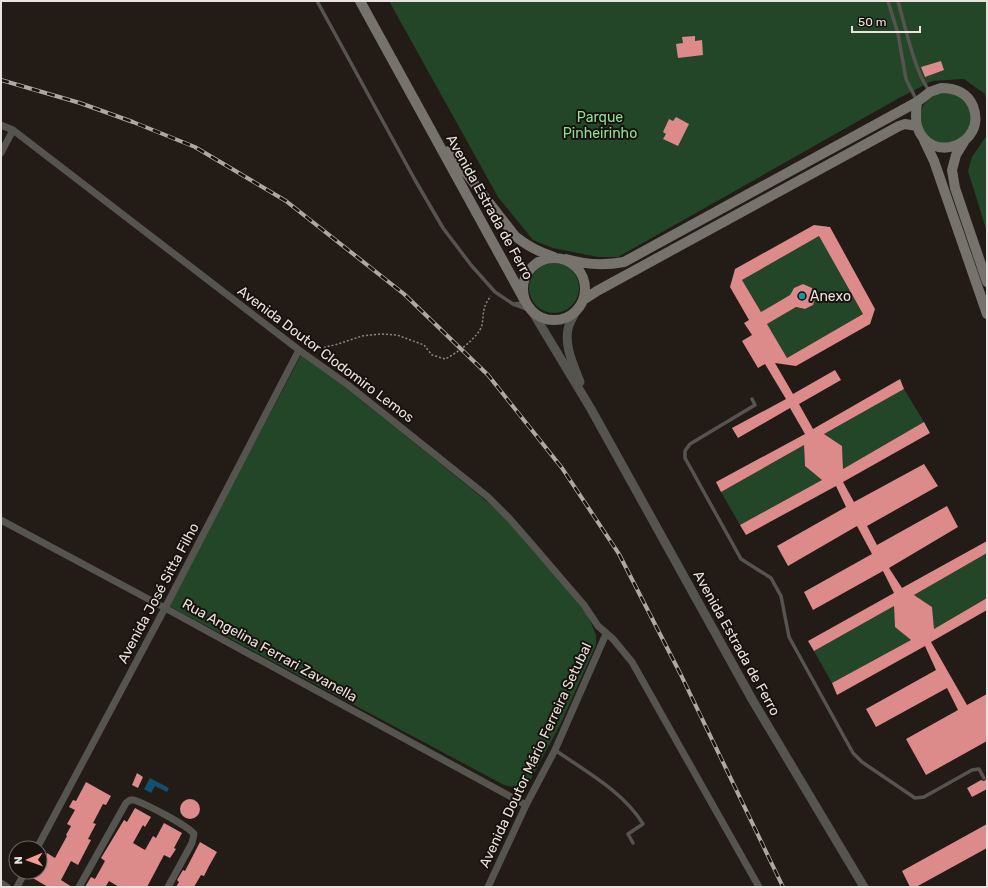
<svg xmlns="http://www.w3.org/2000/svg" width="988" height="888" viewBox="0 0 988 888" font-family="Rubik,sans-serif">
	<rect width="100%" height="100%" fill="#231b15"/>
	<!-- green -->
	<path fill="#234629" d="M389,1H987V105L985,94L964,79L932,81L899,98L618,257H598L553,248L533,240L498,197Z
		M939,93C946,93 952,93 958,96C970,102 977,121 968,132C964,137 957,140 952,144C946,143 938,143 933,141C920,136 917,115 924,104C928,99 933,96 939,93Z
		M987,135V232L968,171L972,157Z
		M819,236L863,314L787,358L767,324L796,307L805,309L813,305L816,296L812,288L803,284L794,288L790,295L761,312L742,280Z
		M529 288a25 25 0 1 1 50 0a25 25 0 1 1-50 0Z
		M301,355L345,387L473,490L504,516L568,591L588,616L596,635V645L561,723L525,790L504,785L169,606Z
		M904,389L924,422L843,469L842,446L824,434Z
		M804,445L805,466L822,480L740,525L721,492Z
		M987,553V598L934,629L932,607L914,595Z
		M894,606L895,627L911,640L832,683L814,651Z"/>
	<!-- water -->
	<path fill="#154f70" d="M150,778L169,788L167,792L155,786L151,793L144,789Z"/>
	<!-- building -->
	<path fill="#dc8b8a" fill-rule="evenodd" d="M695,36V41L702,40L703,55L678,58L676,44L683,43L682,37Z
		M941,61L944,70L925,77L921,67Z
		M676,117L689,124L678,146L663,139L666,134L663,132L669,119L673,121Z
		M814,225L830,227L875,309L870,324L796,366L775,363L793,394L835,370L841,380L799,404L813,429L900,379L904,389L824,434L842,446L843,469L924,422L930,433L843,482L854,502L924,464L938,486L867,526L877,545L947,506L958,527L889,568L902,588L987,541V553L914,595L932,607L934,629L987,598V610L931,642L967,705L987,694V741L926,775L906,739L958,710L947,688L876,727L866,709L936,670L925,646L837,695L832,683L911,640L895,627L894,606L814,651L808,641L894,593L883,571L813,610L804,592L872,554L857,526L788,566L777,546L846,507L836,486L746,535L740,525L822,480L805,466L804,445L721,492L716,482L805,434L790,408L738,438L732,428L786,399L765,364L758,368L742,341L752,335L744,323L749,320L730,287L735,269ZM819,236L863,314L787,358L767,324L796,307L805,309L813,305L816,296L812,288L803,284L794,288L790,295L761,312L742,280Z
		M137,773L143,777L138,788L132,785Z
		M987,779V789L972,797L967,788L981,780L984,781Z
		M86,782L111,796L106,805L103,804L93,823L96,824L88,839L91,840L78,865L71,861L61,880L72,887H48L31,877L33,872H40V867L47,853L55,858L67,836L66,835L71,826L67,824L75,810L69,807L73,800L76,801Z
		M180 809a10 10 0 1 1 20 0a10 10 0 1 1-20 0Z
		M135,808L151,817L145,827L143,825L133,843L145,850L153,836L156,838L164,823L182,833L174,848L176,849L170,858L164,855L147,887H119L109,881L106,886L108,887H85L91,877L95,879L105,861L101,858L124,820L127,822Z
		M987,824V848L916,887H910L902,871Z
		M200,842L217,852L209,866L204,876L201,875L194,887H176L179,882L177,880L183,870L185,871Z"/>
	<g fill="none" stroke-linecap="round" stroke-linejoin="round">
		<!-- path -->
		<path stroke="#8d8682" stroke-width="1.5" stroke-dasharray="2 2" stroke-linecap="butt" d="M312,349H318L338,344L362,336L380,334L397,335L424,345L432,355L445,359C456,354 479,337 482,325C484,313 482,307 491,296"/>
		<!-- service -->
		<path stroke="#55544f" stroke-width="3.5" d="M317,1L415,180L443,228L471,265L495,292L513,304
			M888,1L898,34L906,79L917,101
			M898,1C904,22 916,77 930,91
			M524,301L522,303L513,304L532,311
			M752,399L755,405L690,444L685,451V458L741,559L771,578L781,596L789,637L853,753L862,762L915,798L924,797L972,770L979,769L984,778
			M555,750C585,771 624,792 643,824L628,834L633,843"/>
		<!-- minor -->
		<path stroke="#55544f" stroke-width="7" d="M1,125L13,130L299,350L348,385L488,497L509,518L530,542L584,605L598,626L613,639L632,662L759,887
			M1,153L13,130
			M1,520L165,608L526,805
			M37,848L165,608L299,350
			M1,883L7,887
			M17,887L25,872
			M79,887L126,803L130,800H134C146,804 187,825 194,834L192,843L168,887
			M488,887L526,805L555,750L606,634"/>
		<!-- tertiary -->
		<path stroke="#55544f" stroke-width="9" d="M532,311L591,409L753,701L864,887
			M576,311C574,315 571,320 569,325C563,344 573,364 580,382"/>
		<!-- secondary -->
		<path stroke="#75736c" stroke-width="10" d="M360,1L525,301
			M941,88C955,88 967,92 973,106C988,145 929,166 917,126C915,118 916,110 917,102L930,92Z
			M924,140L934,161L987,314
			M964,142L956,155L952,170L955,188L987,282
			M449,151L515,236C527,246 539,252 554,257
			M523 289a31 31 0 1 1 62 0a31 31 0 1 1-62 0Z
			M566,259C586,265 603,266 624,262L917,102
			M583,300L597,291L899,126L905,124L917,126"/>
		<defs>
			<path id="rail" d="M1,80L80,103L133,122L195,147L286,201L404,294L488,375L562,468L619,554L681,675L783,887"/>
		</defs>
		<!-- rail casing -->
		<use href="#rail" stroke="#aea8a3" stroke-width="4"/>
		<!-- rail -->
		<use href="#rail" stroke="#19120c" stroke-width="2.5" stroke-dasharray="8" stroke-linecap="butt"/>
	</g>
	<!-- markers -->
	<circle fill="#0f9aa8" stroke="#19120c" stroke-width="1.5" cx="802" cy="296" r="4"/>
	<g text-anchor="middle" stroke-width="4" stroke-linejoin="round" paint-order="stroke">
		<!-- park labels -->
		<g font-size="14" fill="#8ce199" stroke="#19120c">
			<text x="600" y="122">Parque<tspan x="600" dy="16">Pinheirinho</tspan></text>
		</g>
		<!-- street labels -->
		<g font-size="14" fill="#e8e3df" stroke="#19120c">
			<text transform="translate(490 207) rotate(61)" y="5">Avenida Estrada de Ferro</text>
			<text transform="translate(326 354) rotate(37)" y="5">Avenida Doutor Clodomiro Lemos</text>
			<text transform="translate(158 593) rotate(-62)" y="5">Avenida José Sitta Filho</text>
			<text transform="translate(737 643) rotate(61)" y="5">Avenida Estrada de Ferro</text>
			<text transform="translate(270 650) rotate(29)" y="5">Rua Angelina Ferrari Zavanella</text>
			<text transform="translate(535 755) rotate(-65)" y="5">Avenida Doutor Mário Ferreira Setubal</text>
		</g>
		<!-- poi labels -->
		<g font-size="14" fill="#e8e3df" stroke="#19120c" text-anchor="start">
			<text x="810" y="301">Anexo</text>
		</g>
	</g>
	<!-- border -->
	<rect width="988" height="888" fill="none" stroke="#e8e3df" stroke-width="4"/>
	<!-- north arrow -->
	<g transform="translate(28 860) rotate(268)"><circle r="19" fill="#19120c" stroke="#6c6660"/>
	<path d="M0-3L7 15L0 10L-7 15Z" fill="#f59c95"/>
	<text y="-6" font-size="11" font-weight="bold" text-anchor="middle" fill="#e8e3df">N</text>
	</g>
	<!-- scale -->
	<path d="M852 26v6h68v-6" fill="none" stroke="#e8e3df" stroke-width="2"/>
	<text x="858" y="26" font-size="12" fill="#e8e3df" stroke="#19120c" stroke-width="3" paint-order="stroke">50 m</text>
</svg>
